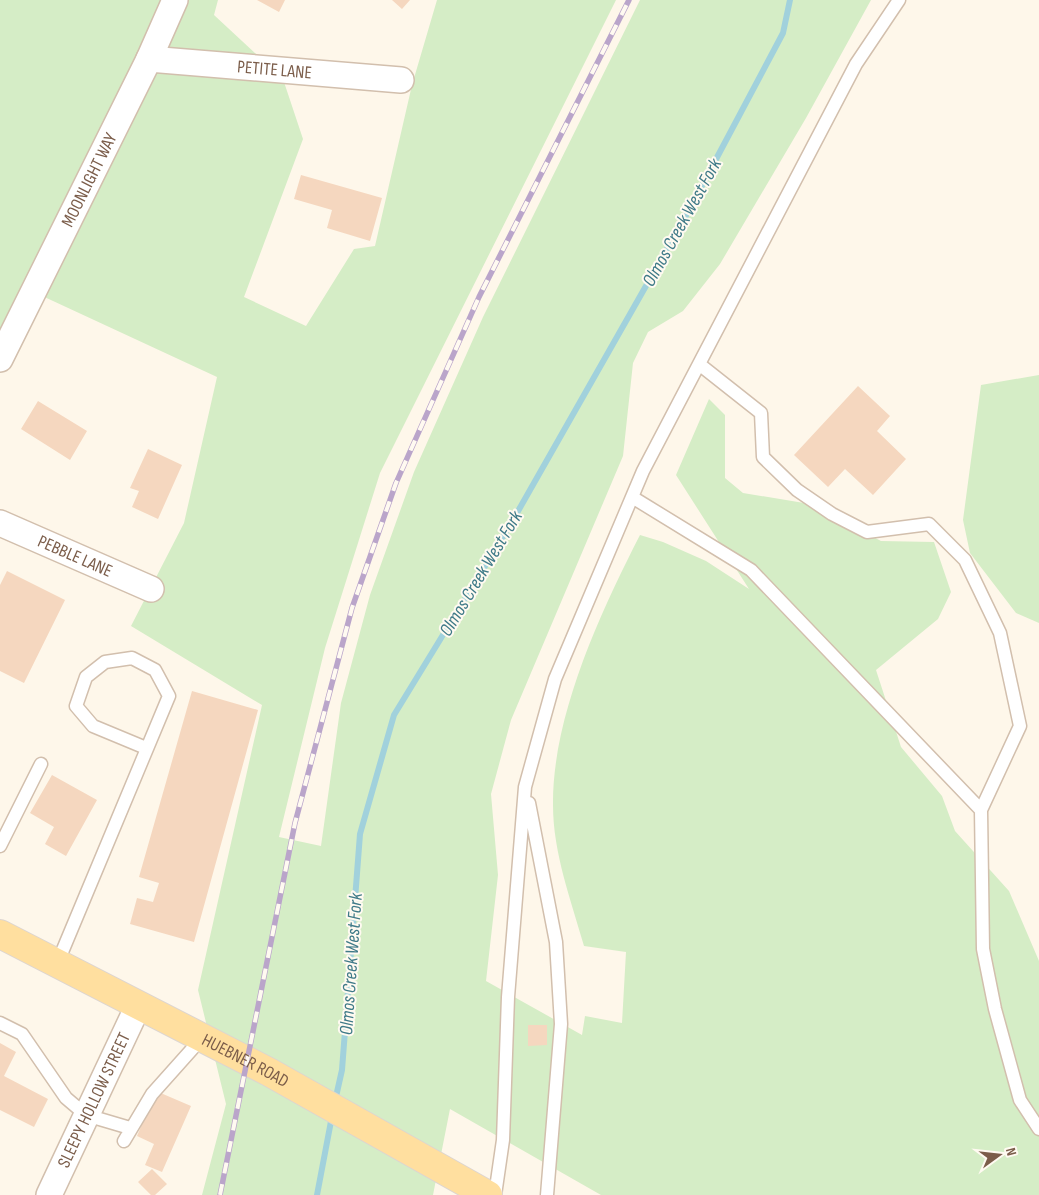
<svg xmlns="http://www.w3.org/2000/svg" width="1039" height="1195" viewBox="0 0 1039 1195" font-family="'Sofia Sans Condensed',sans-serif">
	<rect width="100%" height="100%" fill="#fef7ea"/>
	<!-- green -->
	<path fill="#d5edc6" d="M0,0H218L214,15L283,79L303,139L244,297L306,326L354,249L375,246L412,85L437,0H616L380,473L325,648L279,837L321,846L341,703L370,595L414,472L483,317L640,0H871L806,118L720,264L683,311L648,332L633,363L623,456L511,720L491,794L498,875L486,981L582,1035L585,1016L622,1023L626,952L584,946C571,900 553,853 553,805C552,717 600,613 640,535L663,542L706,561L749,589L676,475L709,399L725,415V478L743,493L810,504L881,541L934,542L951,592L938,619L876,670L901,747L942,796L955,831L1009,891L1039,961V1195H601L450,1109L433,1195H202L226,1104L198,990L262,705L131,626L184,523L217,377L25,288L0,335Z
		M1039,375V623L1016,613L970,553L963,520L981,385Z"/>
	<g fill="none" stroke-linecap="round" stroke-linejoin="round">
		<!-- stream -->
		<path stroke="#a1d1dc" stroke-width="6" d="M335,1101L342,1070L360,834L394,715L509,527L688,212L783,33L790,0
			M317,1195L332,1116"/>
	</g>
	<!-- building -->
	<path fill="#f5d7bf" d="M257,0H285L279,12Z
		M392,0H410L402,9Z
		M301,175L382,198L370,241L327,228L332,210L294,199Z
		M858,386L890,416L877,431L906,459L873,495L845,469L828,487L794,455Z
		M38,401L87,431L70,460L21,429Z
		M148,449L182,465L158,519L132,507L139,491L130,488Z
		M7,571L65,600L24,683L0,671V585Z
		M192,691L258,710L194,942L130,924L137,898L153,902L159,883L139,877Z
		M52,775L97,800L66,856L45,844L54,827L30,813Z
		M528,1025H547V1045L528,1046Z
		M0,1043L16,1052L4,1076L48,1099L34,1127L0,1110Z
		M156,1091L191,1106L162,1172L145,1165L154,1144L137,1136Z
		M152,1169L167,1184L155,1195H151L138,1182Z"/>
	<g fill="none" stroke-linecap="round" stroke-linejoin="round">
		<defs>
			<path id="service" d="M699,364L761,413L763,457L797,490L832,514L867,532L929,524L965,560L1000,633L1020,726L981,810
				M632,497L751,570L981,810L983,949L995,1009L1020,1100L1039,1129
				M529,803L556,942L561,1024L547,1195
				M0,846L41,764
				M57,964L169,696L155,670L132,658L105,662L86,677L76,706L93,726L146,748
				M0,1023L22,1034L66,1098L86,1115L130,1128
				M124,1141L152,1094L202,1038
				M495,1195L503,1140L508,997L525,787L555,679L643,471L856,64L899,0"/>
			<g id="minor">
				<path id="s1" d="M149,59L401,80"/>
				<path id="s2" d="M0,359L149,59L175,0"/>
				<path id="s3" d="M0,523L151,589"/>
				<path id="s4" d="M49,1195L138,1006"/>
			</g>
			<g id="primary">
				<path id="s5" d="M0,934L269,1072L488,1195"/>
			</g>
		</defs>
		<!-- service casing -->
		<use href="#service" stroke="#d2bfad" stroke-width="15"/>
		<!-- minor casing -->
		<use href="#minor" stroke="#d2bfad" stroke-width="28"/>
		<!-- primary casing -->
		<use href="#primary" stroke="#ddd5d0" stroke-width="30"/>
		<!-- service -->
		<use href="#service" stroke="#fff" stroke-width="12"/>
		<!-- minor -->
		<use href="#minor" stroke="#fff" stroke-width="25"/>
		<!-- primary -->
		<use href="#primary" stroke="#ffdf9f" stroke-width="28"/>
		<defs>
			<path id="rail" d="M220,1195L295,823L352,608L396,483L479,297L629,0"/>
		</defs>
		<!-- rail casing -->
		<use href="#rail" stroke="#baa5ca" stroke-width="5.5"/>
		<!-- rail -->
		<use href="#rail" stroke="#fffaf1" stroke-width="4" stroke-dasharray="11" stroke-linecap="butt"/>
	</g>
	<g text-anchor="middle" stroke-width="4" stroke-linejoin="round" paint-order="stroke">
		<!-- street labels -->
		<g font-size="18" fill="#7b5d4a" stroke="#fffaf1">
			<text dy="6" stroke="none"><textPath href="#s1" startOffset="126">PETITE LANE</textPath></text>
			<text dy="6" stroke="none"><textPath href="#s2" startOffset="200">MOONLIGHT WAY</textPath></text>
			<text dy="6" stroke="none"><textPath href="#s3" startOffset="82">PEBBLE LANE</textPath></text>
			<text dy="6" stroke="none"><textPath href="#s5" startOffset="276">HUEBNER ROAD</textPath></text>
			<text dy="6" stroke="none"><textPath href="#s4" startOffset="105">SLEEPY HOLLOW STREET</textPath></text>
		</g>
		<!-- water labels -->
		<g font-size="19" font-style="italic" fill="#3f7a88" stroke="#fffaf1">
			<text transform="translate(681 222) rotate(-61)" y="7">Olmos Creek West Fork</text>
			<text transform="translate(480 573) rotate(-59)" y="7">Olmos Creek West Fork</text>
			<text transform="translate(350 964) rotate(-86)" y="7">Olmos Creek West Fork</text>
		</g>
	</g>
	<!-- north arrow -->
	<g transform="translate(999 1155) rotate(75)" stroke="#fffaf1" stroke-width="4" paint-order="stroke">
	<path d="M0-4L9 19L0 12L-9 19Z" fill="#7b5d4a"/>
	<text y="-8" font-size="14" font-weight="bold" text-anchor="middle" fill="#7b5d4a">N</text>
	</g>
</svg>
